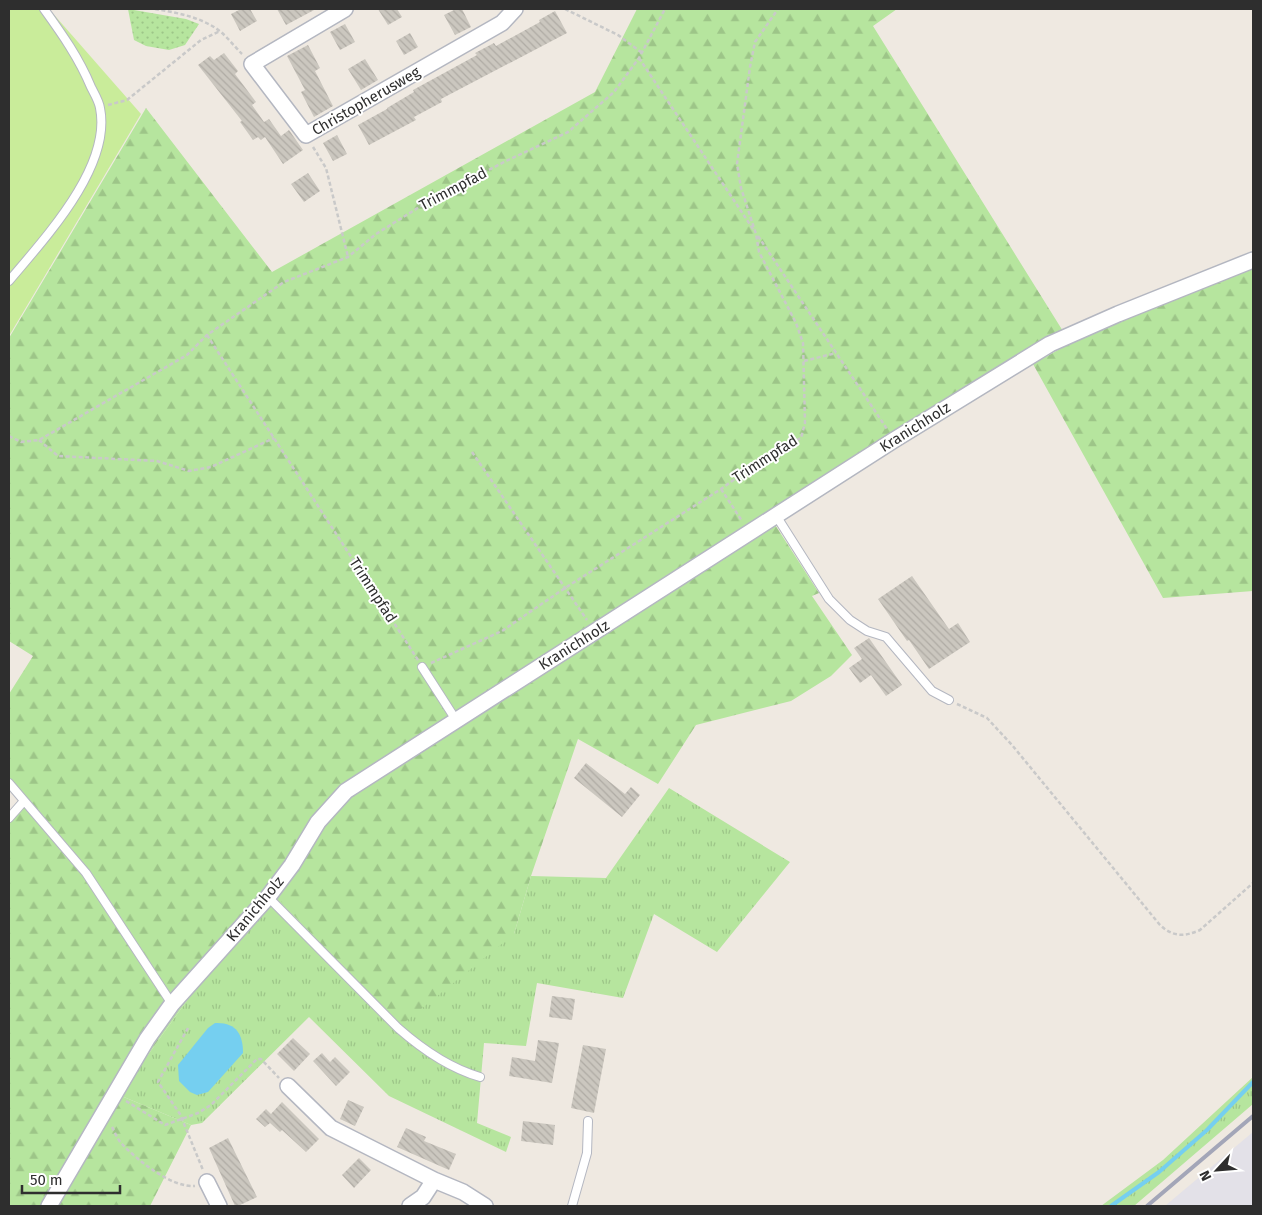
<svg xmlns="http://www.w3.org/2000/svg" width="1262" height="1215" viewBox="0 0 1262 1215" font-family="'Fira Sans',sans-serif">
	<defs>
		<pattern id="grass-tufts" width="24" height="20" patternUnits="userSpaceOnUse" patternTransform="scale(1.25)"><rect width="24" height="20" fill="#b6e59e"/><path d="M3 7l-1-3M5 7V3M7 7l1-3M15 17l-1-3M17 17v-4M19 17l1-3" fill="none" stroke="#9dc588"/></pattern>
		<pattern id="forest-firs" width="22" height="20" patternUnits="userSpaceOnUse" patternTransform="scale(1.25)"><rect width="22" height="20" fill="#b6e59e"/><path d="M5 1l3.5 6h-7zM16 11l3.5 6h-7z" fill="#9dc588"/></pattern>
		<pattern id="park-dots" width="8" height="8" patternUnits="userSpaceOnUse" patternTransform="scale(1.25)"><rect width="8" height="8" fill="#b6e59e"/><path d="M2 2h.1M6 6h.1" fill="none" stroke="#9dc588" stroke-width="1.8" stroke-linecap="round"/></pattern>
		<pattern id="building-back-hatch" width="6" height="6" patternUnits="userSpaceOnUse" patternTransform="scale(1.25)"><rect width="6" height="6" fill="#cbc7bf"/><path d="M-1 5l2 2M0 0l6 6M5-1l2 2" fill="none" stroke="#afaba4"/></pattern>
	</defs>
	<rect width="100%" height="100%" fill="#efe9e1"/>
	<!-- industrial -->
	<path fill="#e3e1e8" d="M1253,1132V1206H1165Z"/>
	<!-- grass -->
	<path fill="url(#grass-tufts)" d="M669,788L790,862L717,952L654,914L623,998L537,983L526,1046L484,1043L477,1123L511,1137L506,1152L389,1096L309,1017L202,1123L191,1125L119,1095L268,888L514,934L531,876L606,878Z
		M1253,1077V1104L1134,1206H1101L1163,1160Z"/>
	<!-- forest -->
	<path fill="url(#forest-firs)" d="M637,9H897L873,26L1066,336L770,517L819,593L812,596L852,655L831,676L791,701L696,725L658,784L578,739L531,876L514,934L400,1026L268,888L119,1095L191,1125L150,1206H9V820L26,802L9,782V694L33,656L9,641V338L146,108L272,272L595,92Z
		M1253,263V591L1163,598L1033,364L1119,316Z"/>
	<!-- park -->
	<path fill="url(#park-dots)" d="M128,9L186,19L199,24L185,45L169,50L146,46L134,40Z"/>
	<!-- pitch -->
	<path fill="#c9ec9a" d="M9,9H49L141,114L9,336Z"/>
	<!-- water -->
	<path fill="#75cff0" d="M215,1023C236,1022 243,1034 243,1053L208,1092L197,1095L190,1092L179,1081L178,1065L208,1028Z"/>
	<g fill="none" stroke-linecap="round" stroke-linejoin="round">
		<!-- stream -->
		<path stroke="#75cff0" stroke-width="4" d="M1111,1206L1159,1172L1207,1130L1253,1082"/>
	</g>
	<!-- building -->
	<path fill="url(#building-back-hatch)" d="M241,9H250L257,21L240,31L231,14Z
		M277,9H316L286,25Z
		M378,9H397L402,17L388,25Z
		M456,9H462L471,27L455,35L444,15Z
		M555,11L567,33L441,99L442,102L414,117L416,120L369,145L358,125L387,109V108L414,92L413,90L477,55L475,53L494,43L496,46L540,22L539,20Z
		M345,24L355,42L340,50L330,32Z
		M410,33L418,47L404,55L396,41Z
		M308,45L320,68L315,71L333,106L314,117L301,92L305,90L287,56Z
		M224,53L238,71L235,74L256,102L252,105L264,122L269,119L281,136L289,130L303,150L283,164L265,137L261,140L258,137L253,140L240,122L242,121L198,65L210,56L214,60Z
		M365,59L378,80L361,90L348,69Z
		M337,135L347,154L333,161L323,143Z
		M308,173L320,191L304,202L291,184Z
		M912,576L949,629L958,623L970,642L929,669L909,640L907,641L878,599Z
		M869,638L902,685L886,696L871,675L860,683L849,668L862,659L854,648Z
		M586,763L625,794L631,787L640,795L622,817L574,778Z
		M552,996L575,999L572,1020L549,1017Z
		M293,1038L310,1054L294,1071L277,1054Z
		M538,1040L559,1043L552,1083L509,1076L512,1057L535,1061Z
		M583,1045L606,1049L594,1113L571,1108Z
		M322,1053L330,1062L335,1057L350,1072L336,1086L313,1061Z
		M348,1100L364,1107L355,1126L340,1119Z
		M282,1102L319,1139L306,1152L282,1130L280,1132L270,1123L265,1127L256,1119L266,1109L271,1114Z
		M523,1121L555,1125L553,1145L521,1141Z
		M406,1128L426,1137L424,1141L456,1154L449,1170L397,1147Z
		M228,1138L257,1197L238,1206H235L209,1148Z
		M359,1158L371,1170L354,1188L342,1175Z"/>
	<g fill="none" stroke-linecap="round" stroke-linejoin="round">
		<defs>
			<path id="service" d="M9,281C44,239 112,167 100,108C99,101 94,93 91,87C79,58 62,34 44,9
				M777,517L829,599L850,620L867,631L886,637L932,691L949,700
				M422,667L456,720
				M9,783L86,873L172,1004
				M9,818L24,801
				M268,897L398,1028C423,1050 449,1068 480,1077
				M572,1206L587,1153L588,1121"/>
			<path id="minor" d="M345,9L252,64L306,135L502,23L515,9
				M288,1086L331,1128L434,1180L463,1192L485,1206
				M207,1182L219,1206
				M49,1206L147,1039L172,1004L268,897L292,865L318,822L346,791L894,440L1050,344L1118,314L1253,260
				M410,1206L423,1197L434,1180"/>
		</defs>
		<!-- service casing -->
		<use href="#service" stroke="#b4b7c1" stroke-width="10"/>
		<!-- minor casing -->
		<use href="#minor" stroke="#b4b7c1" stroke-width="18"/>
		<!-- path -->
		<path stroke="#c9c9c9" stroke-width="2.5" stroke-dasharray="4 2.5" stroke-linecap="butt" d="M155,9C178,13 202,17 221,32C228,38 235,47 242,54
			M565,9L618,35L641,52
			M639,58L753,229
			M108,105L127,100L201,40L220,31
			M313,147L326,168L348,257
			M758,236L887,429
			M207,335L418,660
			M804,361L836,353
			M9,436L21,442L39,440L187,355L207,335L284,282L348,257L376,234L429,201L504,162L568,132L614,92L639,58L665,9
			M39,440L58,456L157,461L189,471L211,467L274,438
			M472,452L587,620
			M721,489L742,521
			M431,663L502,631L565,588L721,489L768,455L801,438L805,423L803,343L796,323L759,252L756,234L741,188L737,164L750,67L755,42L778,9
			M957,704L987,718L1012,745L1160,925C1173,937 1184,937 1200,930L1253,883
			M188,1028L158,1082L180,1114L203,1170
			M126,1101L165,1125L198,1113L211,1105L257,1059H261L279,1078
			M112,1127C115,1132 117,1139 122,1144C137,1160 172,1188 195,1186"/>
		<!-- service -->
		<use href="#service" stroke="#fff" stroke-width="8"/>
		<!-- minor -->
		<use href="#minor" stroke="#fff" stroke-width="15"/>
		<!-- rail -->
		<path stroke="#a3a6b8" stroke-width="4" d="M1147,1206L1253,1116"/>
	</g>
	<g text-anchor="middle" stroke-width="4" stroke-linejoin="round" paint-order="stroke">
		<!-- street labels -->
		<g font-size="15" fill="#2e2e2e" stroke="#fff">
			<text transform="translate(366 101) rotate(-30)" y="5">Christopherusweg</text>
			<text transform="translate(453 189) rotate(-28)" y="5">Trimmpfad</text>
			<text transform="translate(915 427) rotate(-32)" y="5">Kranichholz</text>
			<text transform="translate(765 459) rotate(-33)" y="5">Trimmpfad</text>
			<text transform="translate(373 590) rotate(57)" y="5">Trimmpfad</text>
			<text transform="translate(574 645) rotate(-32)" y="5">Kranichholz</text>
			<text transform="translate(255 909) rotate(-50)" y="5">Kranichholz</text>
		</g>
	</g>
	<!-- border -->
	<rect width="1262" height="1215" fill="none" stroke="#2e2e2e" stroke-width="20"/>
	<!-- north arrow -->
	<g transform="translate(1217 1170) rotate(244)" stroke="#ffffff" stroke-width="4" paint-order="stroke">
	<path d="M0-4L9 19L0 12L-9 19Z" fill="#2e2e2e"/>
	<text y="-8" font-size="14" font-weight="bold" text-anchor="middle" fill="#2e2e2e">N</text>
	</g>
	<!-- scale -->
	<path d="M22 1185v8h98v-8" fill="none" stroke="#2e2e2e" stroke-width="2.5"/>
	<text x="30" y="1185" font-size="15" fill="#2e2e2e" stroke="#ffffff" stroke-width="4" paint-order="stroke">50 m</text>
</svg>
